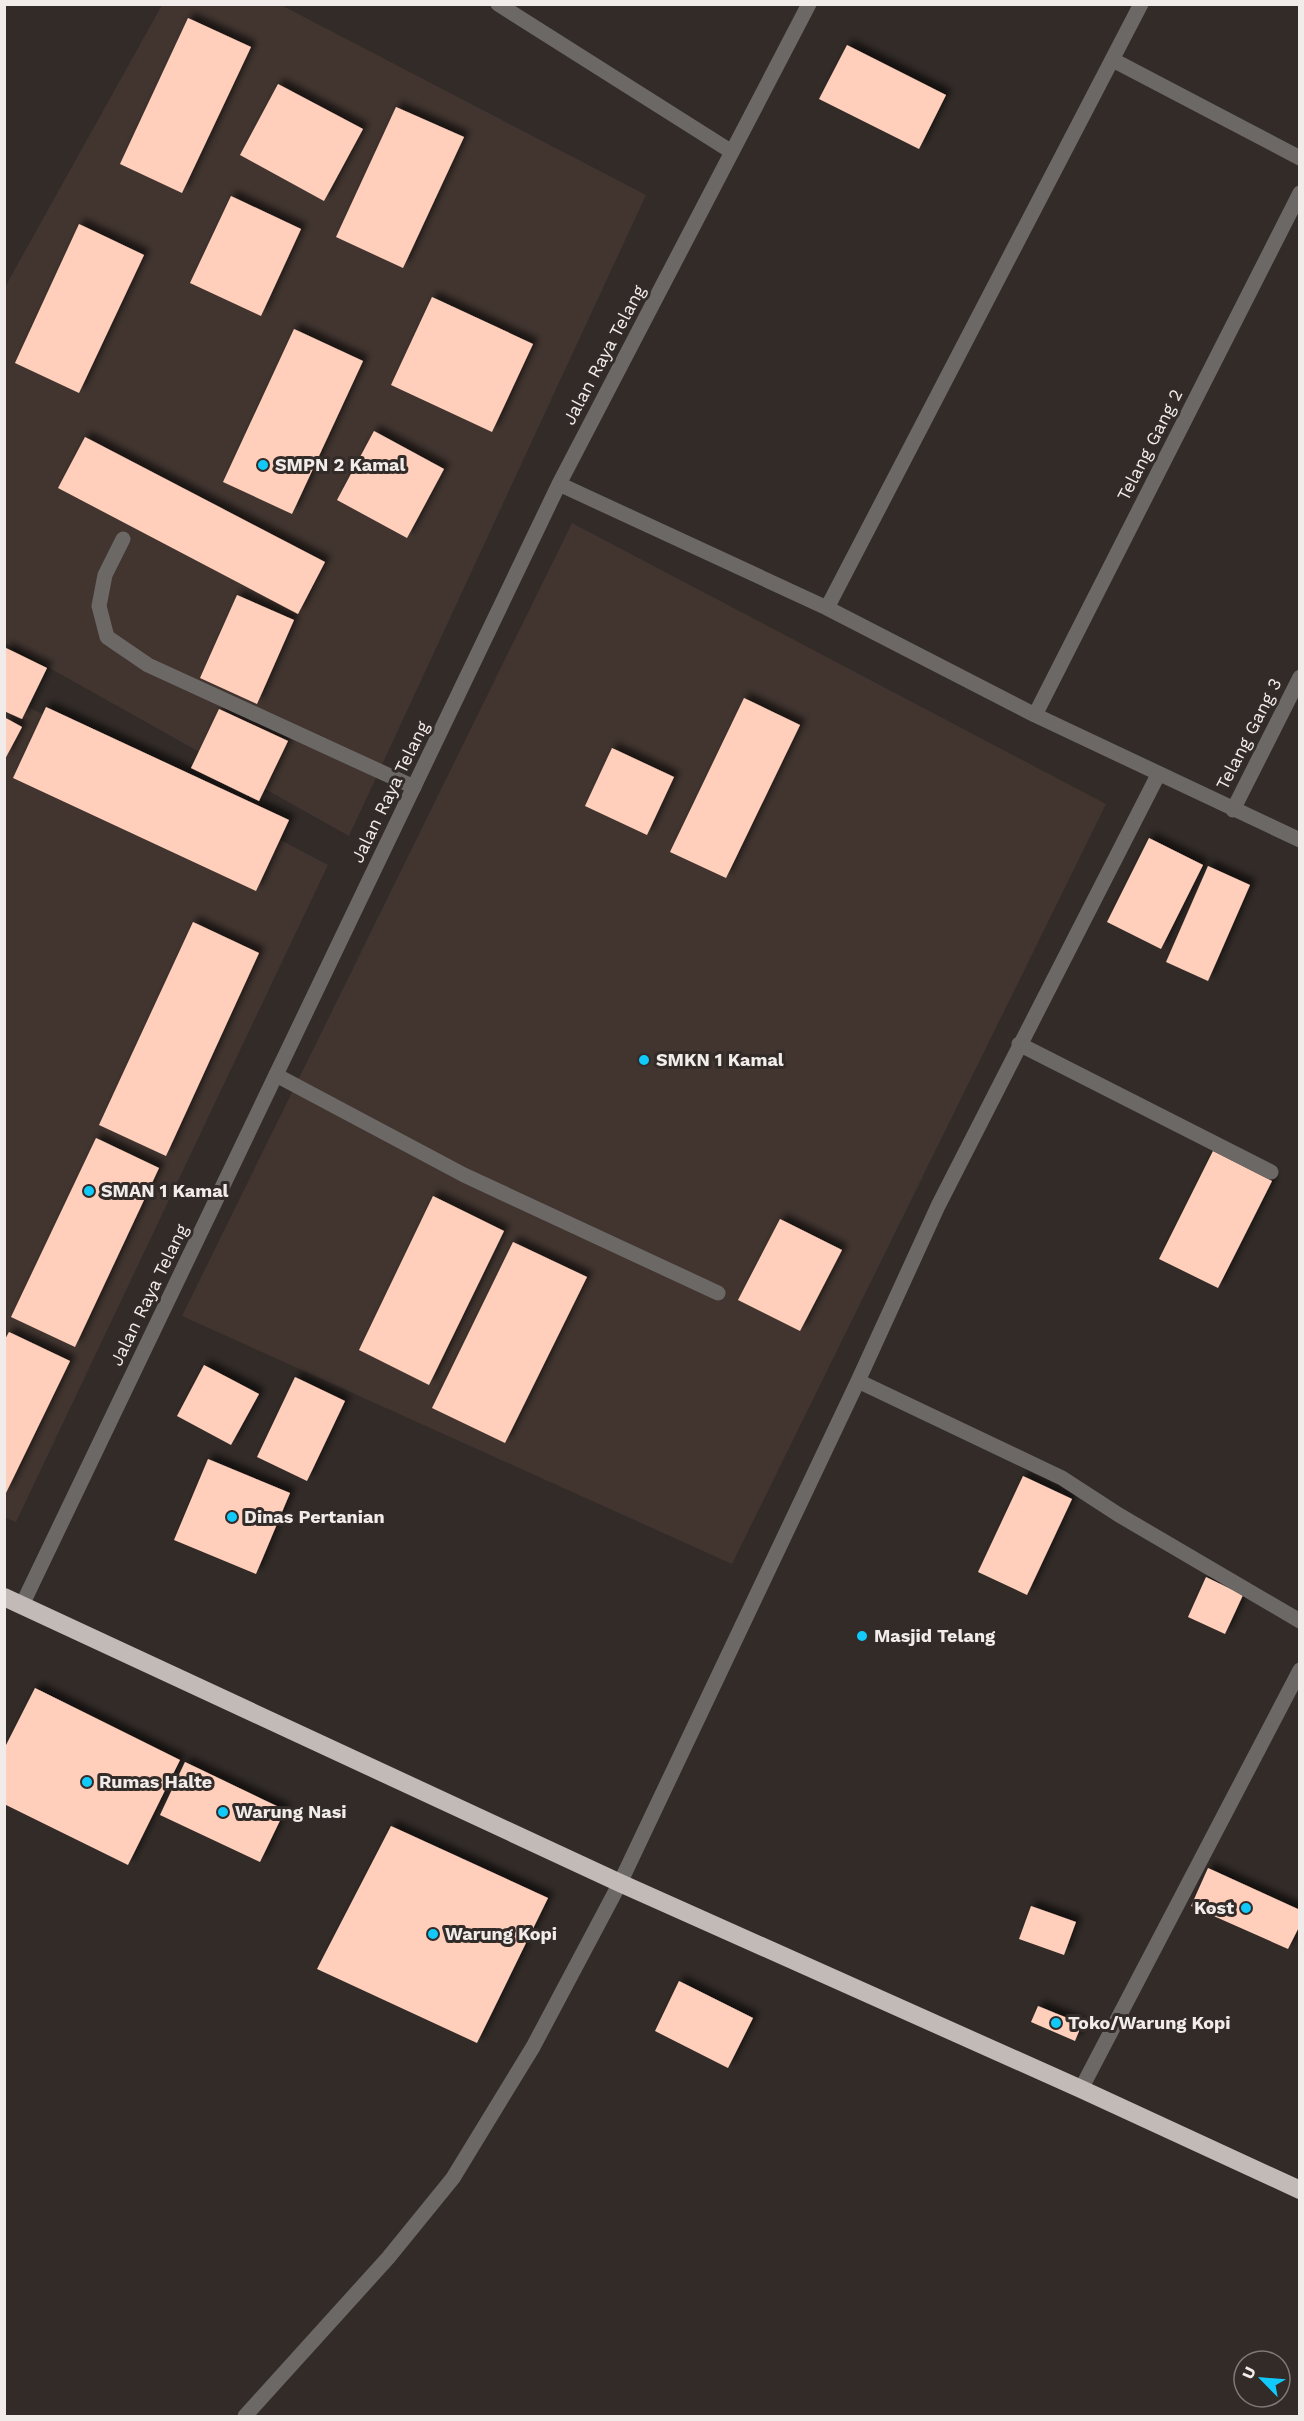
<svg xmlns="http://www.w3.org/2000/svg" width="1304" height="2421" viewBox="0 0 1304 2421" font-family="'Work Sans',sans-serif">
	<defs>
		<filter id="shadow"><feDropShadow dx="5.5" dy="-5.5" stdDeviation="3" flood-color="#0009"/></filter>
	</defs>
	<rect width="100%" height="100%" fill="#322b28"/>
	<!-- built -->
	<path fill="#423530" d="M162,5H281L646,195L349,836L5,643V287Z
		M572,523L1106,804L732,1564L182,1316Z
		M4,694L328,865L16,1522L4,1517Z"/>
	<!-- building -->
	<path fill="#ffcfbc" filter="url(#shadow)" d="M188,18L251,47L182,193L120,164Z
		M847,45L946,95L919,149L819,99Z
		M278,84L363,129L324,201L240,155Z
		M396,107L464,137L403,268L336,237Z
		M231,196L301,229L261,316L190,283Z
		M79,224L144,255L79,393L15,363Z
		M432,297L533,344L492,432L391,385Z
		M294,329L363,361L292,514L223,482Z
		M374,431L444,469L407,538L337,500Z
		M85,437L325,562L298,614L58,488Z
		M237,595L294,620L257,704L200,678Z
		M4,647L47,668L22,719L4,711Z
		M744,698L800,725L726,878L670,852Z
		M46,707L289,820L256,891L13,778Z
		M219,709L288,741L259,801L191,768Z
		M4,717L22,727L4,761Z
		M612,748L674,777L647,835L585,806Z
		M1149,838L1203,865L1161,949L1107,922Z
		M1208,866L1250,885L1208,981L1166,962Z
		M193,922L259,953L166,1156L99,1125Z
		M96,1138L159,1168L75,1347L11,1317Z
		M1213,1151L1272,1181L1218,1288L1159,1259Z
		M433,1196L504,1231L429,1385L359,1350Z
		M780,1219L842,1250L800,1331L738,1300Z
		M513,1242L587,1277L505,1443L432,1408Z
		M9,1332L70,1361L4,1497V1341Z
		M204,1365L259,1394L231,1445L177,1416Z
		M295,1377L345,1401L307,1481L257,1457Z
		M208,1459L290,1493L256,1574L174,1540Z
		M1023,1476L1072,1499L1027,1595L978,1572Z
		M1206,1577L1243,1595L1225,1634L1188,1617Z
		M35,1688L180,1760L128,1865L4,1804V1749Z
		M185,1762L285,1810L260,1862L160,1815Z
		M391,1826L548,1898L477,2043L317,1969Z
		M1208,1868L1300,1910V1925L1288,1949L1191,1906Z
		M1031,1906L1076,1922L1064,1955L1019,1939Z
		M679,1981L753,2018L728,2068L655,2031Z
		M1038,2006L1082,2024L1075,2041L1031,2022Z"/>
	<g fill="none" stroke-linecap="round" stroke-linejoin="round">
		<!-- lane -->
		<path stroke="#6b6866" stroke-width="15" d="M123,539L105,575L99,606L107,637L148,665L414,787
			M276,1075L464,1175L718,1293
			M245,2416L388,2258L453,2178L533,2047L620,1883"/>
		<!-- street -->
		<path stroke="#6b6866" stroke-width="15" d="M498,4L732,152
			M1113,60L1300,158
			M559,484L827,608L1035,715L1300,840
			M827,608L1141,4
			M1035,715L1300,193
			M1233,810L1300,677
			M1019,1044L1271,1172
			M858,1381L1062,1478L1119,1515L1300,1621
			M22,1605L559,484L809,4
			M620,1883L858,1381L938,1206L1158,775
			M1081,2089L1300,1670"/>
		<!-- highway -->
		<path stroke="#c2bab6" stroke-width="18" d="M4,1597L620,1883L1081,2089L1300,2190"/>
	</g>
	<!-- markers -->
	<g fill="#11cafa" stroke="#322b28" stroke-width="2">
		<circle cx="263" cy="465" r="6"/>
		<circle cx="644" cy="1060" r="6"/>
		<circle cx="89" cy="1191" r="6"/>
		<circle cx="232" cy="1517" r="6"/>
		<circle cx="862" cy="1636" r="6"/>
		<circle cx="87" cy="1782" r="6"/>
		<circle cx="223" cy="1812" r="6"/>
		<circle cx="1246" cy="1908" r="6"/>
		<circle cx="433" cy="1934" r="6"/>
		<circle cx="1056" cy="2023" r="6"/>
	</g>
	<g text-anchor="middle" stroke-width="6" stroke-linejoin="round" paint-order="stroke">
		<!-- street labels -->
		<g font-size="18" fill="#f1ecea" stroke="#322b28">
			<text transform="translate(604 355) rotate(-62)" y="6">Jalan Raya Telang</text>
			<text transform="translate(1150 445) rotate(-63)" y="6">Telang Gang 2</text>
			<text transform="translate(1249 734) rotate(-63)" y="6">Telang Gang 3</text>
			<text transform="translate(390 792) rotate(-64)" y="6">Jalan Raya Telang</text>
			<text transform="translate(149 1295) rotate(-64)" y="6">Jalan Raya Telang</text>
		</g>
		<!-- poi labels -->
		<g font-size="18" font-weight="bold" fill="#f1ecea" stroke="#322b28" text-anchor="start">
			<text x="275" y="471">SMPN 2 Kamal</text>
			<text x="656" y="1066">SMKN 1 Kamal</text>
			<text x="101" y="1197">SMAN 1 Kamal</text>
			<text x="244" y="1523">Dinas Pertanian</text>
			<text x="874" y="1642">Masjid Telang</text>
			<text x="99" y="1788">Rumas Halte</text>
			<text x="235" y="1818">Warung Nasi</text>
			<text x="1234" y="1914" text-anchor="end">Kost</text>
			<text x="445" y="1940">Warung Kopi</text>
			<text x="1068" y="2029">Toko/Warung Kopi</text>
		</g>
	</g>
	<!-- border -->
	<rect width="1304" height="2421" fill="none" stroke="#f1ecea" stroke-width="12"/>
	<!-- north arrow -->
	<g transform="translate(1262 2379) rotate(295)"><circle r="28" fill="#322b28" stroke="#7e7876" stroke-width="1.5"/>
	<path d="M0-4.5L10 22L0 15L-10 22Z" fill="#11cafa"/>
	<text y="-9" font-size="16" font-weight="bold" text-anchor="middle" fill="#f1ecea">U</text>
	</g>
</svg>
